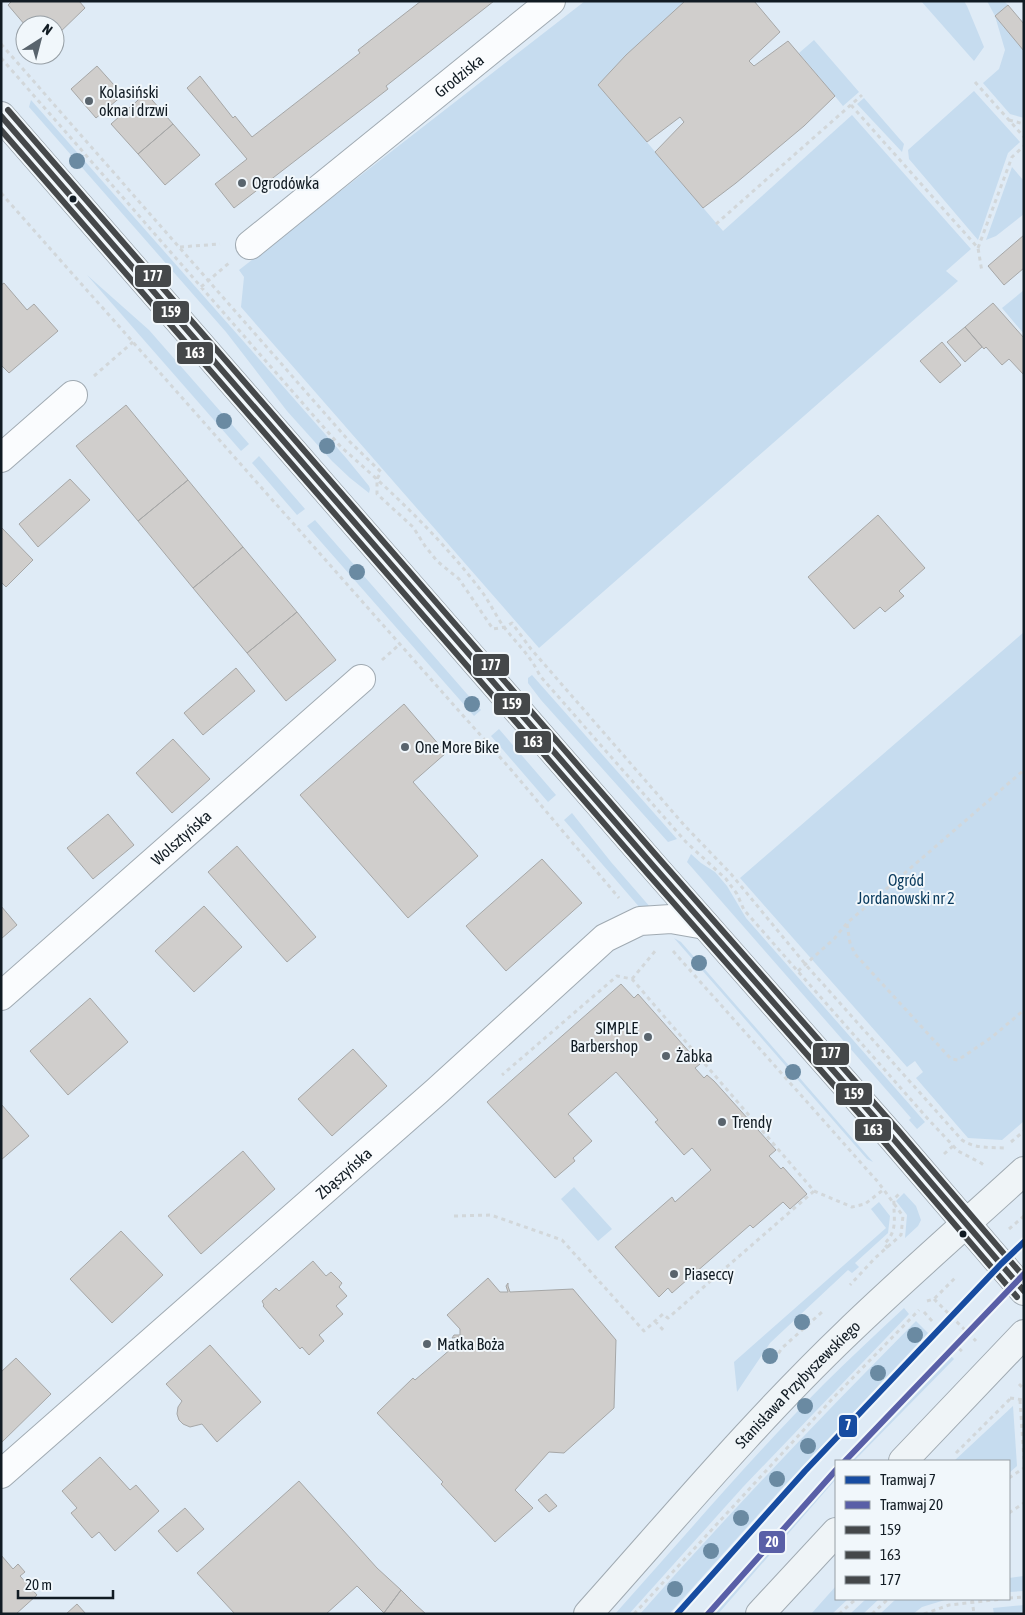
<svg xmlns="http://www.w3.org/2000/svg" width="1025" height="1615" viewBox="0 0 1025 1615" font-family="'Asap Condensed',sans-serif">
	<rect width="100%" height="100%" fill="#dfebf6"/>
	<!-- green -->
	<path fill="#c6dcef" d="M585,1H688L598,85L723,231L852,115L971,249L946,271L958,281L539,648L241,307L244,277L239,270Z
		M921,1H964L967,6L984,47L974,61Z
		M987,1H1004L1008,5L995,16L1024,51V118L1010,114L983,83L999,69L1005,50L995,16Z
		M814,40L859,92L843,106L799,53Z
		M974,91L1020,142L1008,153L978,240L909,159L908,150Z
		M864,98L904,144L902,152L857,104Z
		M31,100L347,459L369,486L370,489L369,493L350,478L332,461L287,411L226,332L29,107Z
		M1012,167L1024,181V214L996,236L986,240Z
		M87,275L149,330L249,444L241,451Z
		M1024,290V334L1002,308Z
		M259,456L305,509L297,515L252,463Z
		M315,520L481,710L474,716L307,526Z
		M1024,632V1121L1002,1140L968,1138L916,1078L923,1072L915,1061L907,1067L740,878Z
		M532,675L677,839L668,842L541,700L528,683V678Z
		M499,729L556,795L548,802L491,736Z
		M572,813L611,862L651,908L641,909L564,820Z
		M691,854L701,863L715,872L727,886L746,918L925,1122L917,1129L909,1120L911,1118L687,862Z
		M674,938L681,942L873,1162L867,1159Z
		M574,1187L612,1229L598,1241L561,1199Z
		M904,1193L916,1206L921,1220L918,1226L905,1238L907,1215L896,1201Z
		M879,1202L890,1216L888,1233L855,1263L859,1267L852,1273L848,1270L770,1343L737,1392L734,1362L886,1228L871,1209Z
		M904,1308L909,1314L743,1487L629,1614H615C684,1537 751,1458 824,1384C850,1358 877,1333 904,1308Z
		M916,1321L928,1333L784,1486L669,1614H640C729,1513 822,1416 916,1321Z
		M946,1351L954,1359L854,1461H841Z
		M1013,1406L1017,1466L1009,1473V1461H954Z
		M836,1467V1479L718,1614H702L758,1551Z
		M1024,1576V1591L1009,1592V1578Z
		M836,1586V1599H848L832,1614H811Z
		M866,1599H879L863,1614H850Z
		M896,1599H948L922,1607L913,1614H880Z
		M1024,1605V1614H994L993,1608Z"/>
	<!-- building -->
	<path fill="#d0cecc" stroke="#a6a7a7" d="M12,1H79L85,8L55,37V25H25L8,5Z
		M421,1H494L386,86L388,89L234,208L215,184L247,159L187,88L200,76L233,118L235,116L252,137L360,53L358,50Z
		M685,1H754L780,32L749,61L754,66L788,41L835,96L804,126L736,183L703,208L655,152L684,122L680,117L647,142L598,85L626,55Z
		M1008,5L1024,24V51L995,16Z
		M97,66L123,95L96,118L71,89Z
		M146,93L173,124L138,154L111,124Z
		M173,124L200,155L165,185L138,154Z
		M1024,235V268L1004,285L988,266Z
		M4,283L27,310L34,304L58,331L9,373L1,365V285Z
		M993,303L1024,338V375L1009,359L1002,365L986,347L984,349L965,327Z
		M965,327L982,347L965,362L947,342Z
		M942,342L961,365L940,383L920,361Z
		M126,405L188,480L138,521L76,446Z
		M70,479L90,500L38,547L19,524Z
		M188,480L243,547L193,588L138,521Z
		M878,515L925,568L899,591L904,596L885,612L880,607L854,629L808,577Z
		M1,527L33,560L6,587L1,582Z
		M243,547L297,612L247,653L193,588Z
		M297,612L336,660L286,701L247,653Z
		M236,668L255,691L203,735L184,713Z
		M404,704L446,753L413,782L478,856L408,918L300,795Z
		M173,739L210,779L172,813L136,773Z
		M108,814L134,845L93,879L67,848Z
		M237,846L316,937L287,962L208,872Z
		M542,859L582,903L506,971L466,926Z
		M1,906L17,925L1,939Z
		M204,906L242,947L194,992L155,951Z
		M621,984L634,998L638,994L700,1064L695,1068L704,1078L707,1075L714,1081L776,1150L769,1156L781,1169L783,1167L807,1194L790,1209L783,1202L753,1228L750,1225L672,1293L668,1288L659,1297L615,1247L672,1197L675,1202L711,1170L692,1148L684,1155L655,1122L658,1120L616,1072L568,1114L592,1141L573,1158L575,1161L555,1178L487,1102Z
		M90,998L128,1042L68,1095L30,1051Z
		M353,1049L387,1086L332,1136L298,1099Z
		M1,1104L29,1136L1,1160Z
		M243,1151L275,1189L201,1254L168,1216Z
		M121,1231L163,1275L112,1323L70,1279Z
		M313,1261L326,1276L331,1272L342,1283L339,1287L347,1296L336,1306L343,1314L319,1335L324,1341L309,1355L302,1347L300,1349L263,1306L264,1305L262,1301L276,1288L279,1291Z
		M488,1278L500,1292H508L506,1286L508,1283V1286L510,1292L573,1289L616,1340L614,1408L564,1453L549,1452L515,1490L533,1508L495,1542L441,1484L443,1482L377,1413L413,1378L415,1380L459,1342V1337L452,1338L454,1335H460V1329L447,1315Z
		M210,1345L261,1402L217,1442L202,1424L190,1427L183,1424L179,1420L177,1414L178,1407L182,1401L166,1384Z
		M16,1358L51,1394L1,1443V1372Z
		M100,1457L130,1490L136,1485L159,1511L115,1551L99,1532L92,1538L71,1513L77,1508L62,1491Z
		M299,1481L377,1568L401,1590L384,1613L357,1586L326,1614H235L197,1573Z
		M546,1494L557,1506L549,1512L538,1500Z
		M185,1508L204,1529L177,1552L158,1531Z
		M1,1555L13,1569L18,1564L25,1572L20,1576L37,1595L16,1614H1Z
		M401,1590L416,1605L426,1614H383Z
		M77,1604L86,1614H66Z"/>
	<g fill="none" stroke-linecap="round" stroke-linejoin="round">
		<defs>
			<g id="minor">
				<path id="s1" d="M250,245L551,1"/>
				<path d="M1,458L73,395"/>
				<path id="s2" d="M1,996L361,679"/>
				<path id="s3" d="M1,1474L437,1091L605,938L640,921L671,919L705,925"/>
			</g>
			<g id="secondary">
				<path d="M1,116L655,868L891,1136L1024,1291"/>
				<path d="M903,1461L1024,1334"/>
				<path id="s4" d="M588,1614C673,1519 755,1421 848,1332C905,1277 965,1225 1024,1171"/>
				<path d="M760,1614L836,1532"/>
			</g>
		</defs>
		<!-- minor casing -->
		<use href="#minor" stroke="#a0aab2" stroke-width="30"/>
		<!-- secondary casing -->
		<use href="#secondary" stroke="#a0aab2" stroke-width="30"/>
		<!-- path -->
		<path stroke="#d2d7da" stroke-width="3" stroke-dasharray="4 4" stroke-linecap="butt" d="M1,44L349,441L381,472L377,479V494L413,527L425,546L437,561L459,579L493,629L505,627L512,623L531,649L685,826L731,874L806,965L962,1140C975,1149 990,1147 1005,1148
			M1,58L341,447C390,490 439,536 479,588C489,600 495,615 504,627C517,644 531,656 540,676L686,842L726,879L737,894L744,910L928,1119L958,1151L981,1163L985,1166
			M975,82L1024,137
			M851,105L978,248L982,272
			M1009,120L1024,124
			M1,193L513,772L619,898
			M716,224L862,95
			M180,247L220,244
			M978,248L1012,157L1024,146
			M201,287L229,263
			M94,376L133,342
			M382,660L400,644
			M847,924L850,943L855,954L951,1059L958,1060L992,1037L1024,1010
			M673,951L878,1182L903,1216L901,1235L875,1258L850,1285
			M798,971L834,939L847,923L1024,770
			M632,979L656,950
			M1011,1142L1024,1131
			M944,1154L953,1146
			M814,1191L852,1207L865,1204L883,1190
			M454,1216L491,1215L562,1240L644,1331L663,1314L668,1318L814,1191L632,979L617,976L502,1075
			M1009,1229L1024,1216
			M888,1248L884,1244C899,1230 893,1217 894,1199L900,1193
			M934,1299L976,1341
			M927,1301L934,1299L956,1277
			M924,1312L933,1322
			M655,1321L665,1332
			M953,1343L964,1353
			M774,1360L782,1348L822,1312
			M1019,1384L1024,1389
			M1010,1398L1024,1400
			M1020,1400L1024,1459
			M956,1453L1010,1399
			M1009,1478L1024,1468
			M1009,1513L1024,1503
			M1009,1598L1024,1597
			M972,1599L974,1614
			M634,1614L835,1396L919,1310
			M839,1614L856,1599
			M872,1614L888,1599
			M924,1614L949,1605L1002,1599"/>
		<!-- minor -->
		<use href="#minor" stroke="#fafcfe" stroke-width="28"/>
		<!-- secondary -->
		<use href="#secondary" stroke="#eff4f7" stroke-width="28"/>
		<defs>
			<path id="bus-1" d="M1,116L655,868L891,1136L1024,1291"/>
			<path id="bus-2" d="M1,130L648,874L884,1142L1017,1297"/>
			<path id="bus-3" d="M8,110L662,862L898,1130L1024,1277"/>
		</defs>
		<!-- bus-1 casing -->
		<use href="#bus-1" stroke="#f1f7fb" stroke-width="10"/>
		<!-- bus-2 casing -->
		<use href="#bus-2" stroke="#f1f7fb" stroke-width="10"/>
		<!-- bus-3 casing -->
		<use href="#bus-3" stroke="#f1f7fb" stroke-width="10"/>
		<!-- bus-1 -->
		<use href="#bus-1" stroke="#45484a" stroke-width="6"/>
		<!-- bus-2 -->
		<use href="#bus-2" stroke="#45484a" stroke-width="6"/>
		<!-- bus-3 -->
		<use href="#bus-3" stroke="#45484a" stroke-width="6"/>
		<defs>
			<path id="tram-1" d="M677,1614L805,1471L1001,1264L1024,1242"/>
			<path id="tram-2" d="M845,1461L1024,1274
				M708,1614L836,1470"/>
		</defs>
		<!-- tram-1 casing -->
		<use href="#tram-1" stroke="#f1f7fb" stroke-width="10"/>
		<!-- tram-2 casing -->
		<use href="#tram-2" stroke="#f1f7fb" stroke-width="10"/>
		<!-- tram-1 -->
		<use href="#tram-1" stroke="#174ca1" stroke-width="6"/>
		<!-- tram-2 -->
		<use href="#tram-2" stroke="#595fa7" stroke-width="6"/>
	</g>
	<!-- trees -->
	<g fill="#6a8aa2">
		<circle cx="77" cy="161" r="8"/>
		<circle cx="224" cy="421" r="8"/>
		<circle cx="327" cy="446" r="8"/>
		<circle cx="357" cy="572" r="8"/>
		<circle cx="472" cy="704" r="8"/>
		<circle cx="699" cy="963" r="8"/>
		<circle cx="793" cy="1072" r="8"/>
		<circle cx="802" cy="1322" r="8"/>
		<circle cx="915" cy="1335" r="8"/>
		<circle cx="770" cy="1356" r="8"/>
		<circle cx="878" cy="1373" r="8"/>
		<circle cx="805" cy="1406" r="8"/>
		<circle cx="808" cy="1446" r="8"/>
		<circle cx="777" cy="1479" r="8"/>
		<circle cx="741" cy="1518" r="8"/>
		<circle cx="711" cy="1551" r="8"/>
		<circle cx="675" cy="1589" r="8"/>
	</g>
	<!-- markers -->
	<g fill="#59646d" stroke="#f1f7fb" stroke-width="2">
		<circle cx="89" cy="101" r="5"/>
		<circle cx="242" cy="183" r="5"/>
		<circle cx="405" cy="747" r="5"/>
		<circle cx="648" cy="1037" r="5"/>
		<circle cx="666" cy="1056" r="5"/>
		<circle cx="722" cy="1122" r="5"/>
		<circle cx="674" cy="1274" r="5"/>
		<circle cx="427" cy="1344" r="5"/>
	</g>
	<g fill="#111b23" stroke="#f1f7fb" stroke-width="2">
		<circle cx="73" cy="199" r="4.5"/>
		<circle cx="963" cy="1234" r="4.5"/>
	</g>
	<g text-anchor="middle" stroke-width="4" stroke-linejoin="round" paint-order="stroke">
		<!-- street labels -->
		<g font-size="16" fill="#111b23" stroke="#f1f7fb">
			<text dy="6" stroke="none"><textPath href="#s1" startOffset="269">Grodziska</textPath></text>
			<text dy="6" stroke="none"><textPath href="#s2" startOffset="240">Wolsztyńska</textPath></text>
			<text dy="6" stroke="none"><textPath href="#s3" startOffset="456">Zbąszyńska</textPath></text>
			<text dy="6" stroke="none"><textPath href="#s4" startOffset="311">Stanisława Przybyszewskiego</textPath></text>
		</g>
		<!-- poi labels -->
		<g font-size="16" fill="#111b23" stroke="#f1f7fb" text-anchor="start">
			<text x="99" y="98">Kolasiński<tspan x="99" dy="18">okna i drzwi</tspan></text>
			<text x="252" y="189">Ogrodówka</text>
			<text x="415" y="753">One More Bike</text>
			<text x="638" y="1034" text-anchor="end">SIMPLE<tspan x="638" dy="18">Barbershop</tspan></text>
			<text x="676" y="1062">Żabka</text>
			<text x="732" y="1128">Trendy</text>
			<text x="684" y="1280">Piaseccy</text>
			<text x="437" y="1350">Matka Boża</text>
		</g>
		<!-- park labels -->
		<g font-size="16" fill="#0a3b5e" stroke="#f1f7fb">
			<text x="906" y="886">Ogród<tspan x="906" dy="18">Jordanowski nr 2</tspan></text>
		</g>
	</g>
	<g stroke="#f1f7fb" stroke-width="2">
		<rect x="134" y="264" width="38" height="24" rx="5" fill="#45484a"/>
		<rect x="152" y="300" width="38" height="24" rx="5" fill="#45484a"/>
		<rect x="176" y="341" width="38" height="24" rx="5" fill="#45484a"/>
		<rect x="472" y="653" width="38" height="24" rx="5" fill="#45484a"/>
		<rect x="493" y="692" width="38" height="24" rx="5" fill="#45484a"/>
		<rect x="514" y="730" width="38" height="24" rx="5" fill="#45484a"/>
		<rect x="812" y="1042" width="38" height="24" rx="5" fill="#45484a"/>
		<rect x="835" y="1082" width="38" height="24" rx="5" fill="#45484a"/>
		<rect x="854" y="1118" width="38" height="24" rx="5" fill="#45484a"/>
		<rect x="838" y="1414" width="20" height="24" rx="5" fill="#174ca1"/>
		<rect x="758" y="1530" width="28" height="24" rx="5" fill="#595fa7"/>
	</g>
	<g font-size="14" text-anchor="middle" font-weight="bold" fill="#fff">
		<text x="153" y="281">177</text>
		<text x="171" y="317">159</text>
		<text x="195" y="358">163</text>
		<text x="491" y="670">177</text>
		<text x="512" y="709">159</text>
		<text x="533" y="747">163</text>
		<text x="831" y="1058">177</text>
		<text x="854" y="1099">159</text>
		<text x="873" y="1135">163</text>
		<text x="848" y="1430">7</text>
		<text x="772" y="1547">20</text>
	</g>
	<!-- border -->
	<rect width="1025" height="1615" fill="none" stroke="#111b23" stroke-width="5"/>
	<!-- legend -->
	<rect x="835" y="1460" width="175" height="140" fill="#f1f7fb" stroke="#979fa5"/>
	<rect x="845" y="1476" width="25" height="8" fill="#174ca1" stroke="#979fa5"/>
	<text x="880" y="1485" font-size="15" fill="#111b23">Tramwaj 7</text>
	<rect x="845" y="1501" width="25" height="8" fill="#595fa7" stroke="#979fa5"/>
	<text x="880" y="1510" font-size="15" fill="#111b23">Tramwaj 20</text>
	<rect x="845" y="1526" width="25" height="8" fill="#45484a" stroke="#979fa5"/>
	<text x="880" y="1535" font-size="15" fill="#111b23">159</text>
	<rect x="845" y="1551" width="25" height="8" fill="#45484a" stroke="#979fa5"/>
	<text x="880" y="1560" font-size="15" fill="#111b23">163</text>
	<rect x="845" y="1576" width="25" height="8" fill="#45484a" stroke="#979fa5"/>
	<text x="880" y="1585" font-size="15" fill="#111b23">177</text>
	<!-- north arrow -->
	<g transform="translate(40 40) rotate(36)"><circle r="24" fill="#f1f7fb" stroke="#979fa5"/>
	<path d="M0-4L9 19L0 12L-9 19Z" fill="#59646d"/>
	<text y="-8" font-size="14" font-weight="bold" text-anchor="middle" fill="#111b23">N</text>
	</g>
	<!-- scale -->
	<path d="M18 1590v8h95v-8" fill="none" stroke="#111b23" stroke-width="2.5"/>
	<text x="25" y="1590" font-size="15" fill="#111b23" stroke="#f1f7fb" stroke-width="4" paint-order="stroke">20 m</text>
</svg>
